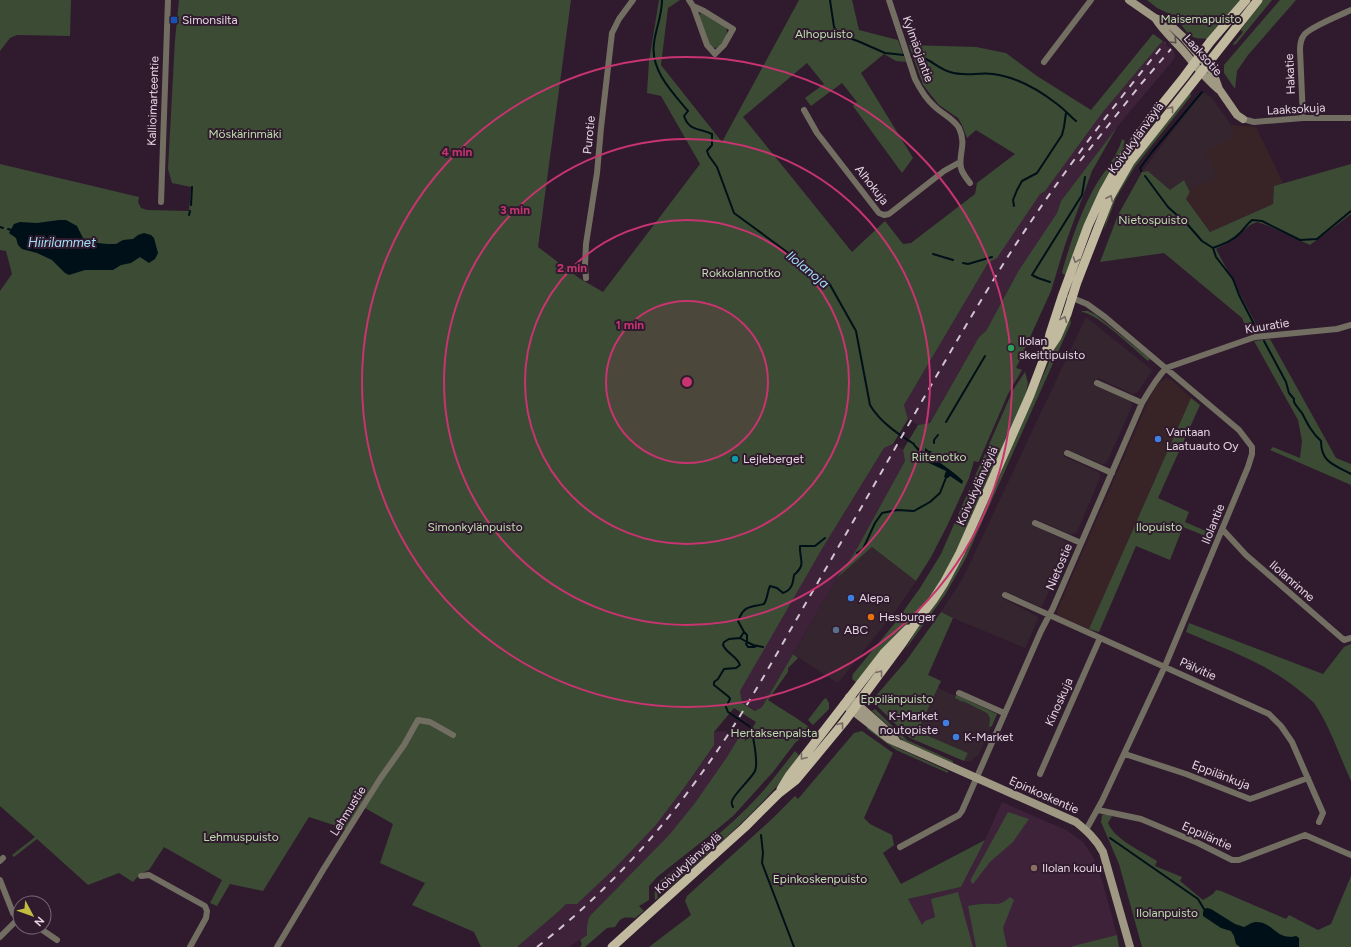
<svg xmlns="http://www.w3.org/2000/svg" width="1351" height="947" viewBox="0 0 1351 947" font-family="Figtree,sans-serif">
	<rect width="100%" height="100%" fill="#301b2e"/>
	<!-- commercial -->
	<path fill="#35252f" d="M1202,92L1211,97L1231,125L1235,135L1217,177L1189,189L1184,180L1170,190L1148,171L1142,172Z
		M1086,317L1152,370L1138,392L1133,394L1098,378L1095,385L1131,401L1132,406L1107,462L1104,464H1102L1066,449L1063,456L1098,472L1100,475V478L1077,532L1074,534H1069L1036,519L1033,525L1065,541L1069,544L1070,547L1042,606H1038L1005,591L1002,598L1037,616L1038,619L1025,648L953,618L941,612L963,578Z
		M872,547L916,581L897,609L838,683L793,654L837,578Z
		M928,675L941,681L938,688L997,714L979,754L970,762L964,761L968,753L926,735L922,731L918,730Z"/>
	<!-- industrial -->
	<path fill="#382427" d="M1231,125L1256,127L1283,183L1274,186L1273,204L1210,232L1186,199L1190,192L1189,189L1217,177L1205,151L1235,136Z
		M1166,378L1173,381L1191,398L1089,629L1057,615V611L1150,397L1158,384Z"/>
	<!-- built -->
	<path fill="#3d223a" d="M1153,34L1174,51L1175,58L1117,127L1061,201L1057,213L1019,270L986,331L979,337L930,423L918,425L908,419L904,405L988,263Z
		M893,444L903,450L905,461L855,552L837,578L762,707L755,711L742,703L739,691L822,549L884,448Z
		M725,731L738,739L739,753L597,928L569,947H517L558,912L706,733Z
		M1002,802L1066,830L1083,842L1093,857L1102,880L1117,935L1072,947H927L908,899L961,887L985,840Z"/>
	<!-- green -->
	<path fill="#3b4b34" d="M0,0H71L70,36L17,35L10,38L0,51Z
		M179,0H571L538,247L579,278L603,292L700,164L661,96L647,93L649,61L659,0H680L668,8L661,65L722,142L799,0H852L859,30L898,40L906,62L896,61L884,54L861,73L913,158L902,173L853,106L857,102L842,83L811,106L805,98L824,84L807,63L743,117L852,252L885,221L903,244L911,243L975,194L977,183L1015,154L976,130L967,138L962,125L958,118L939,105L923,85L909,45L976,47L1006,53L1037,76L1091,110L1153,34L1163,41L1159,45L1102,113L1045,191L1040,194L997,258L988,263L904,405L908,419L893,444L884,448L822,549L740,691L742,703L755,711L762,707L793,654L798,658L788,668V672L768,700C782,710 797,717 810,728V730L795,743L773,772L733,816L709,836L657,877L649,886V900L639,906L644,911L635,918C623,917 622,916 615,927L607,928L585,947H580L582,944L580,940L587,935V927L589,917L670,834L695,803L727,757L738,739L743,736L745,738V742L748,736L747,731L750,732L756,722L734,708L714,732V745L684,788L655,826L614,869L577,904H566L558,912L517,947H481L474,932L412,905L425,883L380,863L393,824L365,808L346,829L309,817L263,891L230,884L217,906L210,903L222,880L164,847L149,870L140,874L133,882L119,873L88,885L37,839L14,857L12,855L35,837L0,806V291L12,274L6,251L0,250V164L139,197L138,202L141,208L147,210L189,211L191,187L172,183L168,169L175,40Z
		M1147,0H1241L1209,40C1203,37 1199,40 1193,37C1186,34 1183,25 1177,20L1179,18L1174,14L1172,15L1157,8Z
		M1262,0H1272L1236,44L1233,45V44L1243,32L1241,30Z
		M1280,0H1296L1248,55L1237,71L1235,89L1224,73V65Z
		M701,13H703L726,27C729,36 724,40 719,47L714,48L710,45L699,16Z
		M1190,91L1191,96L1134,168L1116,198L1104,230L1107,215L1110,205L1127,172Z
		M1117,127L1092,171L1065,245L1051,291L1016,368L1022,370L1008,394L979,461L978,462L974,461L969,478L947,526L931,557L916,581L872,547L837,578L855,552L905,461L903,450L918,425L930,423L979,337L986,331L1019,270L1057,213L1061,201Z
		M1122,139L1125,141L1121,155L1067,276L1063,274L1062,272C1070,244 1079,216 1093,190C1102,173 1117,158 1122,139Z
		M1351,164V214L1310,245L1269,226L1257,222L1250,225L1231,241L1216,249L1257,326L1246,328L1242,318L1164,253L1100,262L1118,215L1142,172L1148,171L1170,190L1184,180L1190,192L1186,199L1210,232L1273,204L1274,186Z
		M1082,311H1088L1096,315L1150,359L1148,361C1134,349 1098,314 1082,312Z
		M1069,317L1070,318L1071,323L966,558L945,595L905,650L916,630L962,559Z
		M1270,339L1336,458L1351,464V485L1270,450L1273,447L1300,458L1302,441L1298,420L1254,341Z
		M1025,372L1028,383L1026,394L958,549L938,586L923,606L857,683L852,679L853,674L895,623L920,588L941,554L969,490L974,491L976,489L975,486L972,483L1013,390Z
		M1191,398L1200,405L1158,498L1189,512L1185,522L1215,535L1213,539L1183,527L1170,560L1136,546L1099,632L1089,629Z
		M941,612L953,618L928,675L941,681L918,730L922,731L926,735L968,753L964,761L910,738L875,704L874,698L906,661Z
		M1189,623L1323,674L1344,647L1351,644V781C1340,757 1329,724 1314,703C1310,699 1305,695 1300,691C1267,663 1225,649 1186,632Z
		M956,695L997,714L992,726L989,727L990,719L988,714L985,712L963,701V702L955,698Z
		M826,698L829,703V709L813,725L808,720L824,699Z
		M875,709L907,740L953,761V763L904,742L892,729L872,711Z
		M867,726L898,748L948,771V773L896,750L867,729Z
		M862,731L893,753L864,818L870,824L892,835L894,845L883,853L901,884L985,840L961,887L908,899L922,925L925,921L935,917L931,899L958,892L973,947H649L691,915L685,901L687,896L773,818L795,796L798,799L854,733Z
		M795,751L799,755C793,767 785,776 776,787C743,825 704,857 666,891L662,882C658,887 656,891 658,898L655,900C654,892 655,887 660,881C689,858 719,836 745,810C764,792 779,771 795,751Z
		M1008,812L1029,819L1013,842L990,862L973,884L971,882V879Z
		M1107,814L1112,816L1108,823C1114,839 1143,852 1157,861L1155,866L1182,877L1180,881L1203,900L1213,894L1216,890L1221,891L1286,919L1289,915L1318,930L1331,924L1351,876V947H1142L1119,864L1101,822L1102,815Z
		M1010,897L1014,900L1003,928L1007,947H976L968,906C973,905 978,904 982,904C996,903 999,907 1010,897Z
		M1117,935L1119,947H1072L1073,946Z"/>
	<!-- water -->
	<path fill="#001018" d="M59,220H66L77,226L83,238L98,243L107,244H116L123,240L133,239L138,235L144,233L151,235L154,238L158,253L155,259L149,263L140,257L131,263L121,265L113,270H85L69,275L65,273L52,260L37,253L22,249L18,245L16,238L9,233L14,224L20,222L37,223Z
		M913,443L923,452H925V448L929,451H932L928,455C940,463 953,471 963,481L962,484L950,476L948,478L944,477L946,471L927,462L913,445Z
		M1207,908L1211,909L1235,924L1244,927C1248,925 1252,922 1256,922C1274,922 1276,941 1296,936L1299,938V947H1240L1236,944L1234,936L1231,931L1221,928L1203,916V912L1204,909Z"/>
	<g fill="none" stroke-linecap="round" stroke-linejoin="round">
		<!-- stream -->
		<path stroke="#001018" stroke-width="2" d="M662,0C662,15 656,28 654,43C650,70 672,92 688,111L684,116C689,131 699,128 712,134V145L707,151L709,156L717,167L734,213L829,283L856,331L870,405C880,422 898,434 914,444
			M830,0L834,27L839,34L860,42L885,53L904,55
			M911,56C916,57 921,57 926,59C934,63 942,70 950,72C965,77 979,72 993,74C1017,77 1039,90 1057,104C1064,109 1069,115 1076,121
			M1141,171L1140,168L1152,152L1202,92
			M1145,176L1168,207L1188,225L1202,241L1213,248C1223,244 1233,241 1241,232C1245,228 1247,224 1252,220L1262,221L1300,240L1317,239L1351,211
			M191,205L192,187
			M1014,206L1013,200L1017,190L1022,181L1037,173L1062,135L1064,127L1066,113
			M189,215L190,211
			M0,227L3,228
			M8,229L11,230
			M1213,248L1216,257L1233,279L1239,295L1254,324
			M933,254L953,260
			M963,263L968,264L992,257
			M1050,282L1038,278L1032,275L1082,195L1085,177
			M1264,341L1286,382L1289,393L1294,399V402C1296,406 1299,409 1302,413C1307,423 1312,433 1321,441C1321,463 1335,465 1351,474
			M946,422L985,356
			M934,443V440L938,435
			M975,490L979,493
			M857,553L863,549L875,523L882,513L897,510L914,511L930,502L940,493L947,475
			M744,632L747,635V642L753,645L763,647
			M740,638L747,642L746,644L748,647H754L756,646
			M728,703L730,699L729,697L714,685V682L718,679L724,669L736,668L740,665C737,656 727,654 723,645L724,642L729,639L740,638L744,632L738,621C744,605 749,608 764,604C768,598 767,592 770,586L777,588L783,593C792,590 793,583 794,575C807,564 799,560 800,546H815L825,538
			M726,707L728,712L749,726L752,730C753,740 759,762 755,771C751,779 733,795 732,801C731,803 732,805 733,807
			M761,835L763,853L762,863L794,947
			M1110,838L1198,899L1204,909"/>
		<!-- street -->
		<path stroke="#726e61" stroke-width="6" d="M689,0L693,6L707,45L715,54L724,45L733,29L704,11L693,6
			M889,0L915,79C920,89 925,98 934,106C942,114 953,118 959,128C967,145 958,154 961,168C962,173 967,179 970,183
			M1044,62L1091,0
			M804,110L817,133L879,213L884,215L889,214L944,171L960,162
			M1303,118L1300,50C1300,45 1301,39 1304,35C1310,27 1341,15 1351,10
			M1243,119L1254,122L1303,118H1351
			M161,202L168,0
			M586,278L585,265L586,244L597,173L601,128L612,33L619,19L633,0
			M1070,297L1087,304L1105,317L1239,430L1252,447V454L1248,467L1165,666L1102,801L1086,830
			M1097,383L1142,403
			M1067,453L1112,473
			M1035,523L1081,543
			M1223,530L1246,555L1344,640L1351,638
			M1005,595L1269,714L1281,726L1292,742L1323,813L1319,822
			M959,693L1004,713
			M1125,754L1186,774L1250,799L1256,797L1308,778
			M1040,774L1100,638
			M1098,810L1141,819L1198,843L1232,860H1239L1305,835L1351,855
			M900,847L959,815L962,811L1041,631L1053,608L1142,403C1149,391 1156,379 1166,368L1255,337L1337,329L1351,325
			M0,861L3,858
			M141,876L149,875L205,906L207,911L206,918L190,947
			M0,880L13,913L18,919L0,937
			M38,927L57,940
			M277,947L323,870L380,779L404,745L418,720L430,722L453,735"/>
		<!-- secondary -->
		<path stroke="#9f9983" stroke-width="8" d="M1129,0L1155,18L1167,22L1183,37L1206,64L1214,75L1219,89L1237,115L1243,119
			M1155,18C1163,31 1175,41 1185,53C1196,66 1205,78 1218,89
			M849,697L892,735L897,742
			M844,704L889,739L1076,822C1087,831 1096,839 1103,852L1130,947"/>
		<!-- primary -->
		<path stroke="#c2ba9e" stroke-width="9" d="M1049,349L1057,337L1067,314L1077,282L1110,197L1130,162L1258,0
			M781,789L789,776L884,653L908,629
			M612,947L745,827L778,794L796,780L844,722L903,642L917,621L933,600L944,583L960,553L1030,395L1046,353L1050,334L1063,294L1088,226L1103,193L1123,157L1151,118L1184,77L1210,42L1246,0"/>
		<!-- rail -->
		<path stroke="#d2c3d0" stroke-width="2" stroke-dasharray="7 7" stroke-linecap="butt" d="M1080,161L1141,84L1171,49
			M537,947C600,898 655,839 701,774C728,737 752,697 775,657C800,613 825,570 850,527C902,437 952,346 1007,258C1055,183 1108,112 1165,43"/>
	</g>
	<!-- one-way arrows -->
	<defs><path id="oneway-chevron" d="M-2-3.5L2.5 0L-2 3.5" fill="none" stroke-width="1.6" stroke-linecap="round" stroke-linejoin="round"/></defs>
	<use stroke="#5c4d50" href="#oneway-chevron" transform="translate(1174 41) rotate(47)"/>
	<g stroke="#796a66">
		<use href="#oneway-chevron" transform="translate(1171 109) rotate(-52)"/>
		<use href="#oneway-chevron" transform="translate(1110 198) rotate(-65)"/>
		<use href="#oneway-chevron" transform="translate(1076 260) rotate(110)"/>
		<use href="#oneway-chevron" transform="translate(1064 319) rotate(-67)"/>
		<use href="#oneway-chevron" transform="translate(880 673) rotate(-53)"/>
		<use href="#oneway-chevron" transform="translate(841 725) rotate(-52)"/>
		<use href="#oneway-chevron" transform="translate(803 757) rotate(128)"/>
	</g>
	<!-- distance rings -->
	<circle cx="687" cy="382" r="81" fill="#c7346f" fill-opacity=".12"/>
	<g fill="none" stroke="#c7346f" stroke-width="2">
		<circle cx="687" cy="382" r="81"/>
		<circle cx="687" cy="382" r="162"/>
		<circle cx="687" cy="382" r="243"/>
		<circle cx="687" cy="382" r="325"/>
	</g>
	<!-- markers -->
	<rect fill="#1a4fb4" stroke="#301b2e" stroke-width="1.5" x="170" y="16" width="8" height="8" rx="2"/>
	<circle fill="#2e9e5b" stroke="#301b2e" stroke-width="1.5" cx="1011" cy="348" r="4"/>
	<g fill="#3f7fe0" stroke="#301b2e" stroke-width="1.5">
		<circle cx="1158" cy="439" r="4"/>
		<circle cx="851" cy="598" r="4"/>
		<circle cx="946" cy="723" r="4"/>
		<circle cx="956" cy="737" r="4"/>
	</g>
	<circle fill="#0f9aa8" stroke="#301b2e" stroke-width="1.5" cx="735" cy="459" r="4"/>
	<circle fill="#e8710a" stroke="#301b2e" stroke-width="1.5" cx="871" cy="617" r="4"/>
	<circle fill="#5c6f8a" stroke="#301b2e" stroke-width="1.5" cx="836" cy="630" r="4"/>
	<circle fill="#8d6e63" stroke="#301b2e" stroke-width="1.5" cx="1034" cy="868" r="4"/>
	<g text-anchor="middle" stroke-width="4" stroke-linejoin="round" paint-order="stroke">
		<!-- park labels -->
		<g font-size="12" fill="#bddead" stroke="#301b2e">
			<text x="1201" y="23">Maisemapuisto</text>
			<text x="824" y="38">Alhopuisto</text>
			<text x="245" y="138">Möskärinmäki</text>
			<text x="1153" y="224">Nietospuisto</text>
			<text x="741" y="277">Rokkolannotko</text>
			<text x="939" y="461">Riitenotko</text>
			<text x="475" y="531">Simonkylänpuisto</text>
			<text x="1159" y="531">Ilopuisto</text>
			<text x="897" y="703">Eppilänpuisto</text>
			<text x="774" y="737">Hertaksenpalsta</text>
			<text x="241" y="841">Lehmuspuisto</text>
			<text x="820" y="883">Epinkoskenpuisto</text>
			<text x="1167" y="917">Ilolanpuisto</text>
		</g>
		<!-- poi labels -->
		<g font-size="12" fill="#e5d6e3" stroke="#301b2e" text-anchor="start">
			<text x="182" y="24">Simonsilta</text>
			<text x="1019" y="345">Ilolan<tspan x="1019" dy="14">skeittipuisto</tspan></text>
			<text x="1166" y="436">Vantaan<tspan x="1166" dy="14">Laatuauto Oy</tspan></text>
			<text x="743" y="463">Lejleberget</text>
			<text x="859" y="602">Alepa</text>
			<text x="879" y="621">Hesburger</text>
			<text x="844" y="634">ABC</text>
			<text x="938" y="720" text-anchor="end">K-Market<tspan x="938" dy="14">noutopiste</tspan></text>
			<text x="964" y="741">K-Market</text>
			<text x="1042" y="872">Ilolan koulu</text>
		</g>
		<!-- street labels -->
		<g font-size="12" fill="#e5d6e3" stroke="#301b2e">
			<text transform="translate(918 49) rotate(70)" y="4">Kylmäojantie</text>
			<text transform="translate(1203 55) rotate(48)" y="4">Laaksotie</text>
			<text transform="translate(1290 74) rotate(-93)" y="4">Hakatie</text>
			<text transform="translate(153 101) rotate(-88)" y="4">Kallioimarteentie</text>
			<text transform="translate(1296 109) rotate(-3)" y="4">Laaksokuja</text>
			<text transform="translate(589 135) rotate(-84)" y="4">Purotie</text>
			<text transform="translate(1136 138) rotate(-54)" y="4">Koivukylänväylä</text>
			<text transform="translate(872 185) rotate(52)" y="4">Alhokuja</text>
			<text transform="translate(1267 326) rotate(-9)" y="4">Kuuratie</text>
			<text transform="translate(977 486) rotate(-66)" y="4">Koivukylänväylä</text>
			<text transform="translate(1213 524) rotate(-68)" y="4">Ilolantie</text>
			<text transform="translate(1059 567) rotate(-67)" y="4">Nietostie</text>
			<text transform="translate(1292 581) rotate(41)" y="4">Ilolanrinne</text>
			<text transform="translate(1198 669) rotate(24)" y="4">Pälvitie</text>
			<text transform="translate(1059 702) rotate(-66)" y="4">Kinoskuja</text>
			<text transform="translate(1221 775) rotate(21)" y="4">Eppilänkuja</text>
			<text transform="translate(1044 795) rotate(24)" y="4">Epinkoskentie</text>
			<text transform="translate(348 811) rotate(-58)" y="4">Lehmustie</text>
			<text transform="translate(1207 836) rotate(24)" y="4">Eppiläntie</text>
			<text transform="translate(688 863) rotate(-42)" y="4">Koivukylänväylä</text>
		</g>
		<!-- water labels -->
		<g font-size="13" font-style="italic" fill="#a1e0fb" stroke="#301b2e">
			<text x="62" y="247">Hiirilammet</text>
			<text transform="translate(808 269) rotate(39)" y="5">Ilolanoja</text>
		</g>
	</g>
	<circle cx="687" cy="382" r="6" fill="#c7346f" stroke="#301b2e" stroke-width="2"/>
	<g font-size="12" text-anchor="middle" font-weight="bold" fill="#c7346f" stroke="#301b2e" stroke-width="4" stroke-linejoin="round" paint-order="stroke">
		<text x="457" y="156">4 min</text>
		<text x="515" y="214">3 min</text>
		<text x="572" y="272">2 min</text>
		<text x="630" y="329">1 min</text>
	</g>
	<!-- north arrow -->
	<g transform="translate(32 915) rotate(131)"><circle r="19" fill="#301b2e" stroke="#786676"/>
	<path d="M0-3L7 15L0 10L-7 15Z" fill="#c2bd3f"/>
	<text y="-6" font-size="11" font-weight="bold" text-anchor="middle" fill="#e5d6e3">N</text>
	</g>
</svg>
